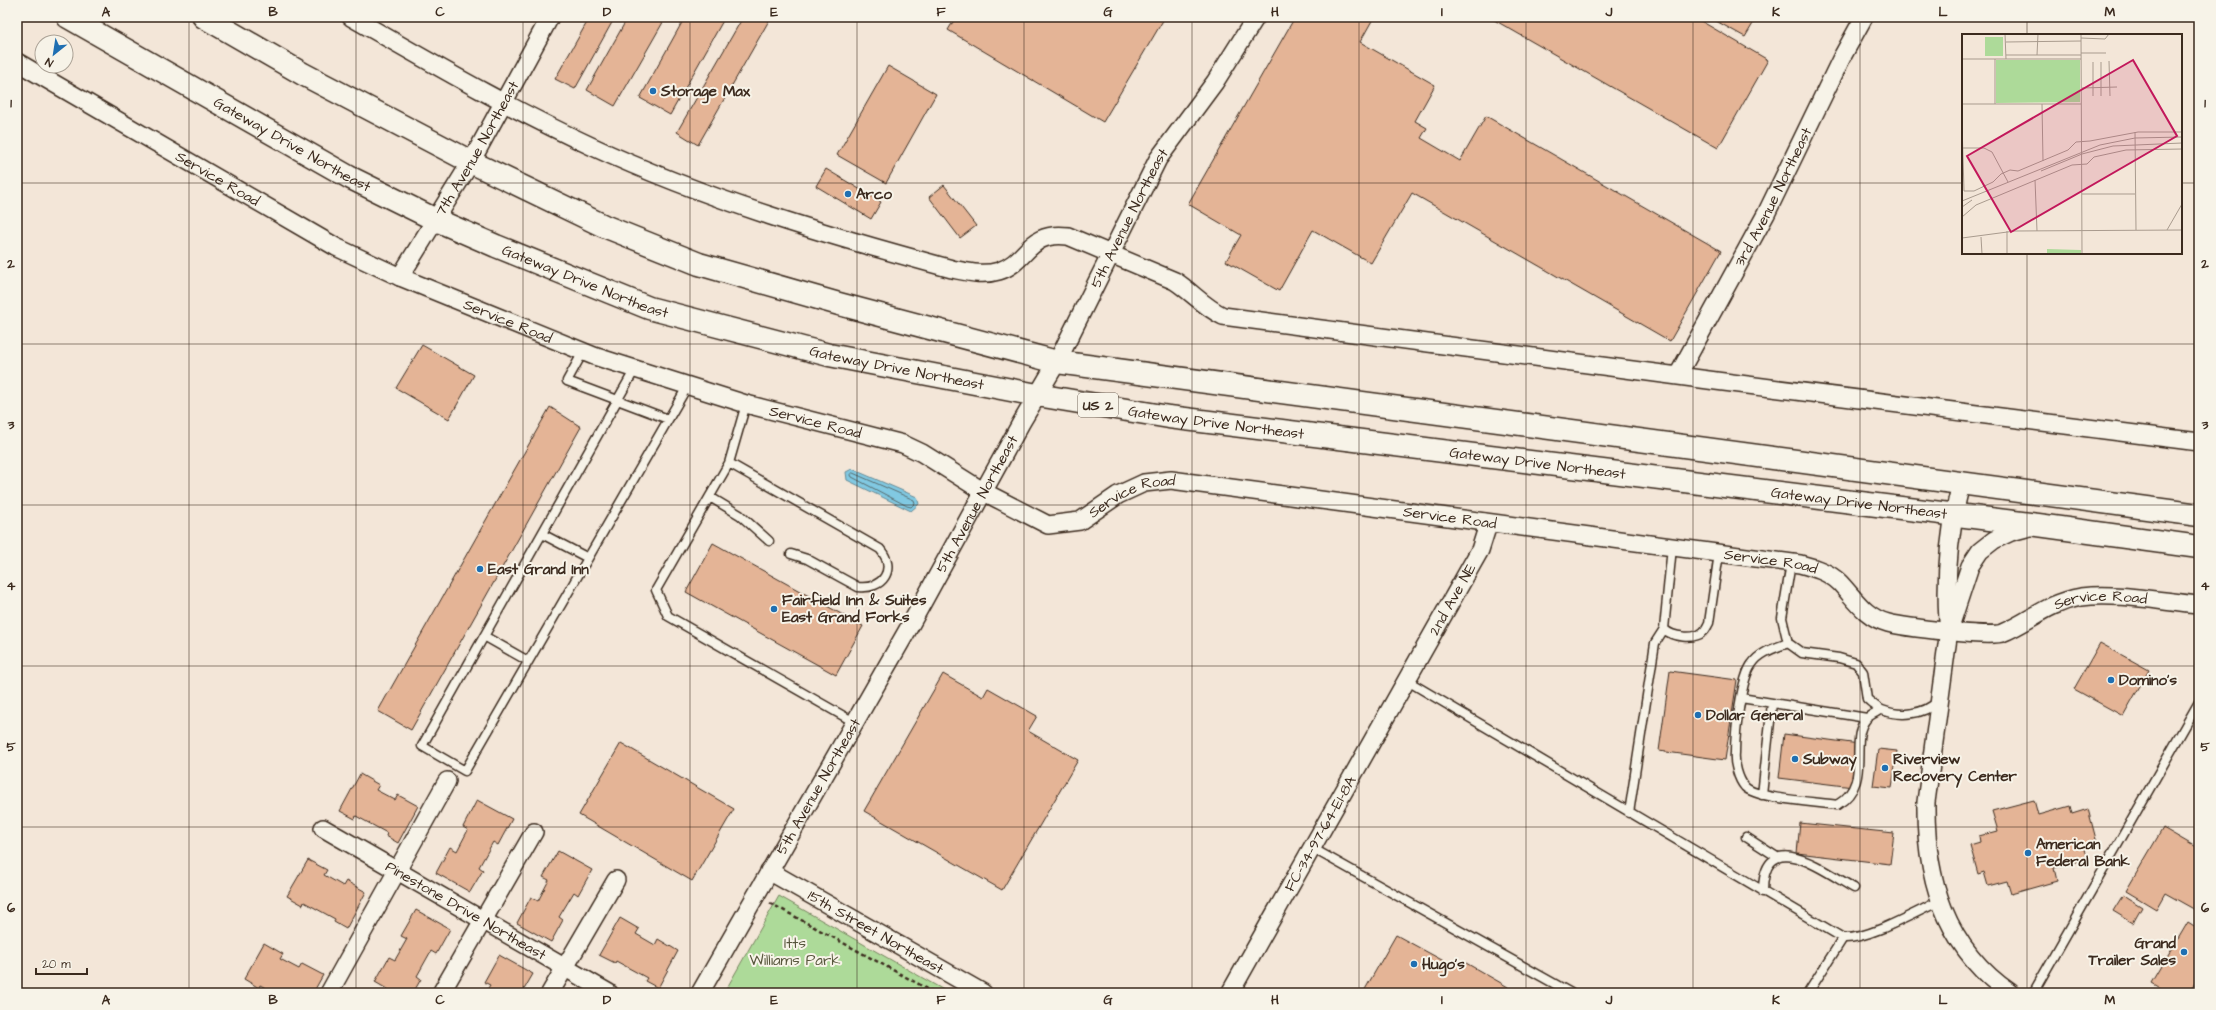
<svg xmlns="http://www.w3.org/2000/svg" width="2216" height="1010" viewBox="0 0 2216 1010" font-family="'Architects Daughter',sans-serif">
	<rect width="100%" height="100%" fill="#f3e6d8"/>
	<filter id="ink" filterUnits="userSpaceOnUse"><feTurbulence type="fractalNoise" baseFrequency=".025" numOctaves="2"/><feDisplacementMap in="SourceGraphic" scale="8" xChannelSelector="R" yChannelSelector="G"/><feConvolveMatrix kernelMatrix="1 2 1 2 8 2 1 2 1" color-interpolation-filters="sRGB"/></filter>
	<g filter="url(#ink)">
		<!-- green -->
		<path fill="#adda99" stroke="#74825c" d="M779,896L949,993H724Z"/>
		<!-- water -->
		<path fill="#81c9e2" stroke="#658994" d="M852,469L917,497L919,504L911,511L847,480L846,472Z"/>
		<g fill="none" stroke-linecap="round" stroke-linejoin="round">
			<!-- shore -->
			<path stroke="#576a6c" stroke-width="1" d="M853,473L914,500L915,503L911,507L907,506L852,477L851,475Z"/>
		</g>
		<!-- building -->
		<path fill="#e4b496" stroke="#3b2a1e" d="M590,17H615L575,89L555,79Z
			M628,17H666L615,106L587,90Z
			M685,17H725L670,115L640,98Z
			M743,17H771L698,145L677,132Z
			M956,17H1165L1103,122L948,30Z
			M1295,17H1374L1360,42L1435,85L1415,121L1427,128L1421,138L1460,161L1486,116L1721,251L1670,341L1412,193L1371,263L1313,230L1279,291L1226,261L1241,235L1188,204Z
			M1489,17H1694L1768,60L1718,148Z
			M1709,17H1757L1745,37Z
			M888,66L936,94L886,183L837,155Z
			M826,169L881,202L871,219L816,186Z
			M944,185L976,226L960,238L929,197Z
			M422,345L474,375L449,419L396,388Z
			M550,407L581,427L411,730L378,711Z
			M713,543L863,626L836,675L686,592Z
			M2100,643L2149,670L2123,716L2074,689Z
			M1670,671L1737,680L1725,760L1659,751Z
			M943,674L983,697L988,688L1037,716L1028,731L1078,760L1002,890L864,811Z
			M1784,734L1859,744L1853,787L1779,778Z
			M621,743L734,809L692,881L579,815Z
			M1878,749L1897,751L1892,788L1873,786Z
			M360,774L379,785L376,790L395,800L398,795L418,806L398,843L386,836L387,833L356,816L355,819L340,811Z
			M477,800L512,819L498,845L493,842L479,867L483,870L470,892L436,873L450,847L457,851L468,830L463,827Z
			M2034,800L2038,815L2070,806L2072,814L2088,809L2097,843L2083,846L2087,859L2054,868L2057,881L2011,894L2007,881L1988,886L1984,872L1978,874L1970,845L1980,842L1979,836L1998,831L1992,811Z
			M1800,823L1894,833L1890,864L1797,853Z
			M2163,828L2199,849V912L2165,893L2156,909L2126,891Z
			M558,851L592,870L578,895L574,892L559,917L563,920L551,942L517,923L531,897L538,901L549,880L543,877Z
			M308,860L327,870L324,875L343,886L346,881L366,892L346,929L334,922L335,919L304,902L303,905L287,896Z
			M2123,895L2142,907L2133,923L2113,911Z
			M416,910L450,929L436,954L431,951L417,976L421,979L413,993H394L375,982L389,957L395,960L407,939L401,936Z
			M620,918L639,929L636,934L655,945L658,939L678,951L658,988L645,981L647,978L616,961L615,963L599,955Z
			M2188,922L2199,929V976L2189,993H2169L2152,983Z
			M1396,935L1451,965L1466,963L1508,987L1509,993H1363Z
			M264,943L283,954L280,959L299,969L302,964L323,975L313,993H275L260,985L259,988L244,979Z
			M499,955L533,974L522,993H485L490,985L484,982Z"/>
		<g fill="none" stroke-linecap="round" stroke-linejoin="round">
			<defs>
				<path id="lane" d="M583,352L567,381L668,419
					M635,369L422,746L465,771L687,387
					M746,404L729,463L656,590L668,616L854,722
					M729,463L880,549C897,569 883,590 858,587L807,559L791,554
					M710,497L740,515L769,541
					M542,534L588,558
					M1672,547L1664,629C1672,637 1694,640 1703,632C1706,630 1707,626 1709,623L1719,553
					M1791,563L1782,618L1788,643L1802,653L1839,658L1856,663L1863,672L1867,699C1872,703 1877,708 1882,710C1900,717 1924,715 1938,701
					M484,636L528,661
					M1788,643C1775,648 1760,652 1752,664C1741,678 1735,733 1735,753C1734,763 1738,779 1745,787C1757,799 1818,802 1837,805C1874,783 1847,740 1867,718C1870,715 1877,712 1880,710
					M1409,677L1411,683L1843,938C1867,940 1916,912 1940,901
					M1741,698L1867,718
					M1762,795L1772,703
					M1629,813L1655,643L1664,629
					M1746,837L1777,857
					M1312,848L1571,993
					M1763,892C1763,824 1824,871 1854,888
					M1808,993L1843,938
					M2033,993L2199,702"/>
				<g id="street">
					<path d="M351,17C430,62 508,108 591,146C707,200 830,236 952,269C968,272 983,276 999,271C1029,261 1027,231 1068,236L1175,281C1192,292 1204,307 1223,316L1716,381L2199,442"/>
					<path id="s1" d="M17,62L336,247L400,277L594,356L746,404L903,444L922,453L984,492L1048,525L1080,521L1118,495L1144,483L1171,480L1800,564C1815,568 1829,572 1840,583C1856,600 1865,617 1888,623C1903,627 1991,638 2002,633C2031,621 2047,603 2081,597C2116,592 2164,602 2199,605"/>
					<path id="s2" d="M400,277L471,162L550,17"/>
					<path id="s3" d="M1678,375L1766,214L1842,57L1864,17"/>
					<path d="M1948,621C1945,574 1949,530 1961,484"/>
					<path id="s4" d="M323,828L609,993"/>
					<path id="s5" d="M769,871L983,993"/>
					<path d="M329,993L447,781"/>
					<path d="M441,993L534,832"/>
					<path d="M550,993L616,880"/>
					<path id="s6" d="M700,993L907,631L1021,423L1057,362L1158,159L1215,82L1256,17"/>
					<path id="s7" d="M1230,993L1480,550L1486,531L1484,522"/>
					<path d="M2011,993C1945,948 1925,878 1926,802L1949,630L1970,566L1980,551L1994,540L2011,532L2030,527"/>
				</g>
				<g id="highway">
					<path id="s8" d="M68,17L349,177L434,219L496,246L649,308L829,355L1037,395L1169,417L2038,525L2199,547"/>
					<path d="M204,17L303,74L471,162L604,226L699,264L839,304L1057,362L2199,515"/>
				</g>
			</defs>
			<!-- lane casing -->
			<use href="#lane" stroke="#3b2a1e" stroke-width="11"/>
			<!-- street casing -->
			<use href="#street" stroke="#3b2a1e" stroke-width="20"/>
			<!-- highway casing -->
			<use href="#highway" stroke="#3b2a1e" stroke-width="25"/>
			<!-- path -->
			<path stroke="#3b2a1e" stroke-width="2.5" stroke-dasharray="4 3" stroke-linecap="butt" d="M770,903L935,993"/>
			<!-- lane -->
			<use href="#lane" stroke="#f7f3e8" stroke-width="8"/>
			<!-- street -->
			<use href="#street" stroke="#f7f3e8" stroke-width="17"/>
			<!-- highway -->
			<use href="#highway" stroke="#f7f3e8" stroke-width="22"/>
		</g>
	</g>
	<!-- grid -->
	<path fill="none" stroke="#3b2a1e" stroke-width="1" stroke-opacity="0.55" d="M189,17V993M356,17V993M523,17V993M690,17V993M857,17V993M1024,17V993M1192,17V993M1359,17V993M1526,17V993M1693,17V993M1860,17V993M2027,17V35M17,183H1963M2181,183H2199M2027,253V993M17,344H2199M17,505H2199M17,666H2199M17,827H2199"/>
	<!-- markers -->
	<g fill="#1f6fb2" stroke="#f7f3e8" stroke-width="1.5">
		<circle cx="653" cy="91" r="4"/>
		<circle cx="848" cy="194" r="4"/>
		<circle cx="480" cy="569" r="4"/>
		<circle cx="774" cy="609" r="4"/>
		<circle cx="2111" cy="680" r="4"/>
		<circle cx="1698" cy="715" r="4"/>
		<circle cx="1795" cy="759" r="4"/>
		<circle cx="1885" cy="768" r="4"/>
		<circle cx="2028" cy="853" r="4"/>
		<circle cx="2184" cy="952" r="4"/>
		<circle cx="1414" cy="964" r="4"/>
	</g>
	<g text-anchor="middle" stroke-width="4" stroke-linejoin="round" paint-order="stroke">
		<!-- shield labels -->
		<rect fill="#f7f3e8" stroke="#73665b" stroke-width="1" x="1078" y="393" width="40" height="24" rx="3"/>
		<g font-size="14" font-weight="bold" fill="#3b2a1e">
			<text x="1098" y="410">US 2</text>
		</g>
		<!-- poi labels -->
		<g font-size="15" font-weight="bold" fill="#3b2a1e" stroke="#f7f3e8" text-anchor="start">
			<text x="661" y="96">Storage Max</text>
			<text x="856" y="199">Arco</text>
			<text x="488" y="574">East Grand Inn</text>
			<text x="782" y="605">Fairfield Inn &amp; Suites<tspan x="782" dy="17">East Grand Forks</tspan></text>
			<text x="2119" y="685">Domino's</text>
			<text x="1706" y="720">Dollar General</text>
			<text x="1803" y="764">Subway</text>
			<text x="1893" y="764">Riverview<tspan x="1893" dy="17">Recovery Center</tspan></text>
			<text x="2036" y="849">American<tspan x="2036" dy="17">Federal Bank</tspan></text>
			<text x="2176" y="948" text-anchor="end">Grand<tspan x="2176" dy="17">Trailer Sales</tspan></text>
			<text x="1422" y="969">Hugo's</text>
		</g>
		<!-- street labels -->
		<g font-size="15" fill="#3b2a1e" stroke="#f7f3e8">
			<text dy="5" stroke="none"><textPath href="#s8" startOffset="258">Gateway Drive Northeast</textPath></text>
			<text dy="5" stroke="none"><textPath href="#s2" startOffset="150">7th Avenue Northeast</textPath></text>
			<text dy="5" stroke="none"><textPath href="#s1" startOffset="232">Service Road</textPath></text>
			<text dy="5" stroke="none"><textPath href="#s3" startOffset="202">3rd Avenue Northeast</textPath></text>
			<text dy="5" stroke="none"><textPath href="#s6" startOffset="886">5th Avenue Northeast</textPath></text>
			<text dy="5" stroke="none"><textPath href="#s8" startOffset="582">Gateway Drive Northeast</textPath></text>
			<text dy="5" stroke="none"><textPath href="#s1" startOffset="556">Service Road</textPath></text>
			<text dy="5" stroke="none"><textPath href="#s8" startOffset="906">Gateway Drive Northeast</textPath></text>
			<text dy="5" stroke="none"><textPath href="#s1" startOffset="880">Service Road</textPath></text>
			<text dy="5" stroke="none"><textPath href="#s8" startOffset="1230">Gateway Drive Northeast</textPath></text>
			<text dy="5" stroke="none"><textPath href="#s8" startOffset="1554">Gateway Drive Northeast</textPath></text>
			<text dy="5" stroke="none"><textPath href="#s1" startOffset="1228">Service Road</textPath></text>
			<text dy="5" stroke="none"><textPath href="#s6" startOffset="562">5th Avenue Northeast</textPath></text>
			<text dy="5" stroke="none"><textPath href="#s8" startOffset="1878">Gateway Drive Northeast</textPath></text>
			<text dy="5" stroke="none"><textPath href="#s1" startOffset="1552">Service Road</textPath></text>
			<text dy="5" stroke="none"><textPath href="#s1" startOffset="1876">Service Road</textPath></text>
			<text dy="5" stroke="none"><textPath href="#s7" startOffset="452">2nd Ave NE</textPath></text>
			<text dy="5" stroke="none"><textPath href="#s1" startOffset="2235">Service Road</textPath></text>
			<text dy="5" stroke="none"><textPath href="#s6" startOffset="238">5th Avenue Northeast</textPath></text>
			<text dy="5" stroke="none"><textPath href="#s7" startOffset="183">FC-34-97-64-E1-8A</textPath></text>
			<text dy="5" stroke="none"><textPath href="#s4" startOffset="165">Pinestone Drive Northeast</textPath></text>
			<text dy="5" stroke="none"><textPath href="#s5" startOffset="123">15th Street Northeast</textPath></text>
		</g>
		<!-- park labels -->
		<g font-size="15" fill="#58563d" stroke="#f7f3e8">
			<text x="795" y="948">Itts<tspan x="795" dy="17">Williams Park</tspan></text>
		</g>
	</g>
	<!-- overview -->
	<g transform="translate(1962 34)">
		<rect width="220" height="220" fill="#f3e6d8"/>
		<path d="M23,3H41V22H23ZM34,26H118V68L34,69ZM85,215L119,216V220H85Z" fill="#adda99"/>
		<path fill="none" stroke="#a99b8e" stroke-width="1" d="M43,0L44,25M119,0L120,220M119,4L143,5L147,0M44,8L119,7M0,18V32M119,19H144M44,21H119M75,21L76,0M0,25H119M33,25V70M147,27L148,62M131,28V62M139,28V62M120,54L155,53M0,61V80M0,70H119M80,70L81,127M0,89L2,157H12L31,148L39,140L48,136L56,137L106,116L114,108L128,107L176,98H220M173,98L174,196M0,114H22L30,118L46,148M79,137L120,120L151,112L220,109M73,146L75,197M120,160H173M0,167L138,111L173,104L220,103M0,173L10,166M0,183L14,171L110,131L125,130L132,123L164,116L220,115M205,196L220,170M45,197V220M19,203L20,220M0,204L53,197L220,196"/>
		<path fill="#c2185b" fill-opacity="0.15" stroke="#c2185b" stroke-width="2" d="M171,26L215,102L49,198L5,122Z"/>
		<rect width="220" height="220" fill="none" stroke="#3b2a1e" stroke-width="2"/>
	</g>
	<!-- margin -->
	<rect width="2216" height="1010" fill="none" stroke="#f7f3e8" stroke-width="44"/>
	<!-- north arrow -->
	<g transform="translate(54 54) rotate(210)"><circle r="19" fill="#f7f3e8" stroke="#aca397"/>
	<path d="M0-3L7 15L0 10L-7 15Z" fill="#1f6fb2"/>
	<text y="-6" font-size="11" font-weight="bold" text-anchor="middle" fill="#3b2a1e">N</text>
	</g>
	<!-- scale -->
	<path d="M36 968v6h51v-6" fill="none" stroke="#3b2a1e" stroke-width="2"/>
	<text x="42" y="968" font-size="12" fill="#3b2a1e" stroke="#f7f3e8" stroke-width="3" paint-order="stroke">20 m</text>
	<rect x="22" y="22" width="2172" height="966" fill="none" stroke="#3b2a1e" stroke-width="1.5"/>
	<g font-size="13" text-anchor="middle" font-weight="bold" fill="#3b2a1e">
		<text x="106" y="16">A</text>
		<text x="273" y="16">B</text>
		<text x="440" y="16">C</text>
		<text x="607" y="16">D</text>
		<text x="774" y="16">E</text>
		<text x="941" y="16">F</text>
		<text x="1108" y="16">G</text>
		<text x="1275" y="16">H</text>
		<text x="1442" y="16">I</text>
		<text x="1609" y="16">J</text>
		<text x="1776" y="16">K</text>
		<text x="1943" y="16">L</text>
		<text x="2110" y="16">M</text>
		<text x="11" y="107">1</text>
		<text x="2205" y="107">1</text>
		<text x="11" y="268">2</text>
		<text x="2205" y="268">2</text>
		<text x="11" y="429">3</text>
		<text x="2205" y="429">3</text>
		<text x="11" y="590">4</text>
		<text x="2205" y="590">4</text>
		<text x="11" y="751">5</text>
		<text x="2205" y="751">5</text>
		<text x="11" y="912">6</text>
		<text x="2205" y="912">6</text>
		<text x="106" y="1004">A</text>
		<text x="273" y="1004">B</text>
		<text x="440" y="1004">C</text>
		<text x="607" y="1004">D</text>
		<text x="774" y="1004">E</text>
		<text x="941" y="1004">F</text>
		<text x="1108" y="1004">G</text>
		<text x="1275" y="1004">H</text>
		<text x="1442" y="1004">I</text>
		<text x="1609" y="1004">J</text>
		<text x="1776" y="1004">K</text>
		<text x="1943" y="1004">L</text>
		<text x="2110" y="1004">M</text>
	</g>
</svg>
